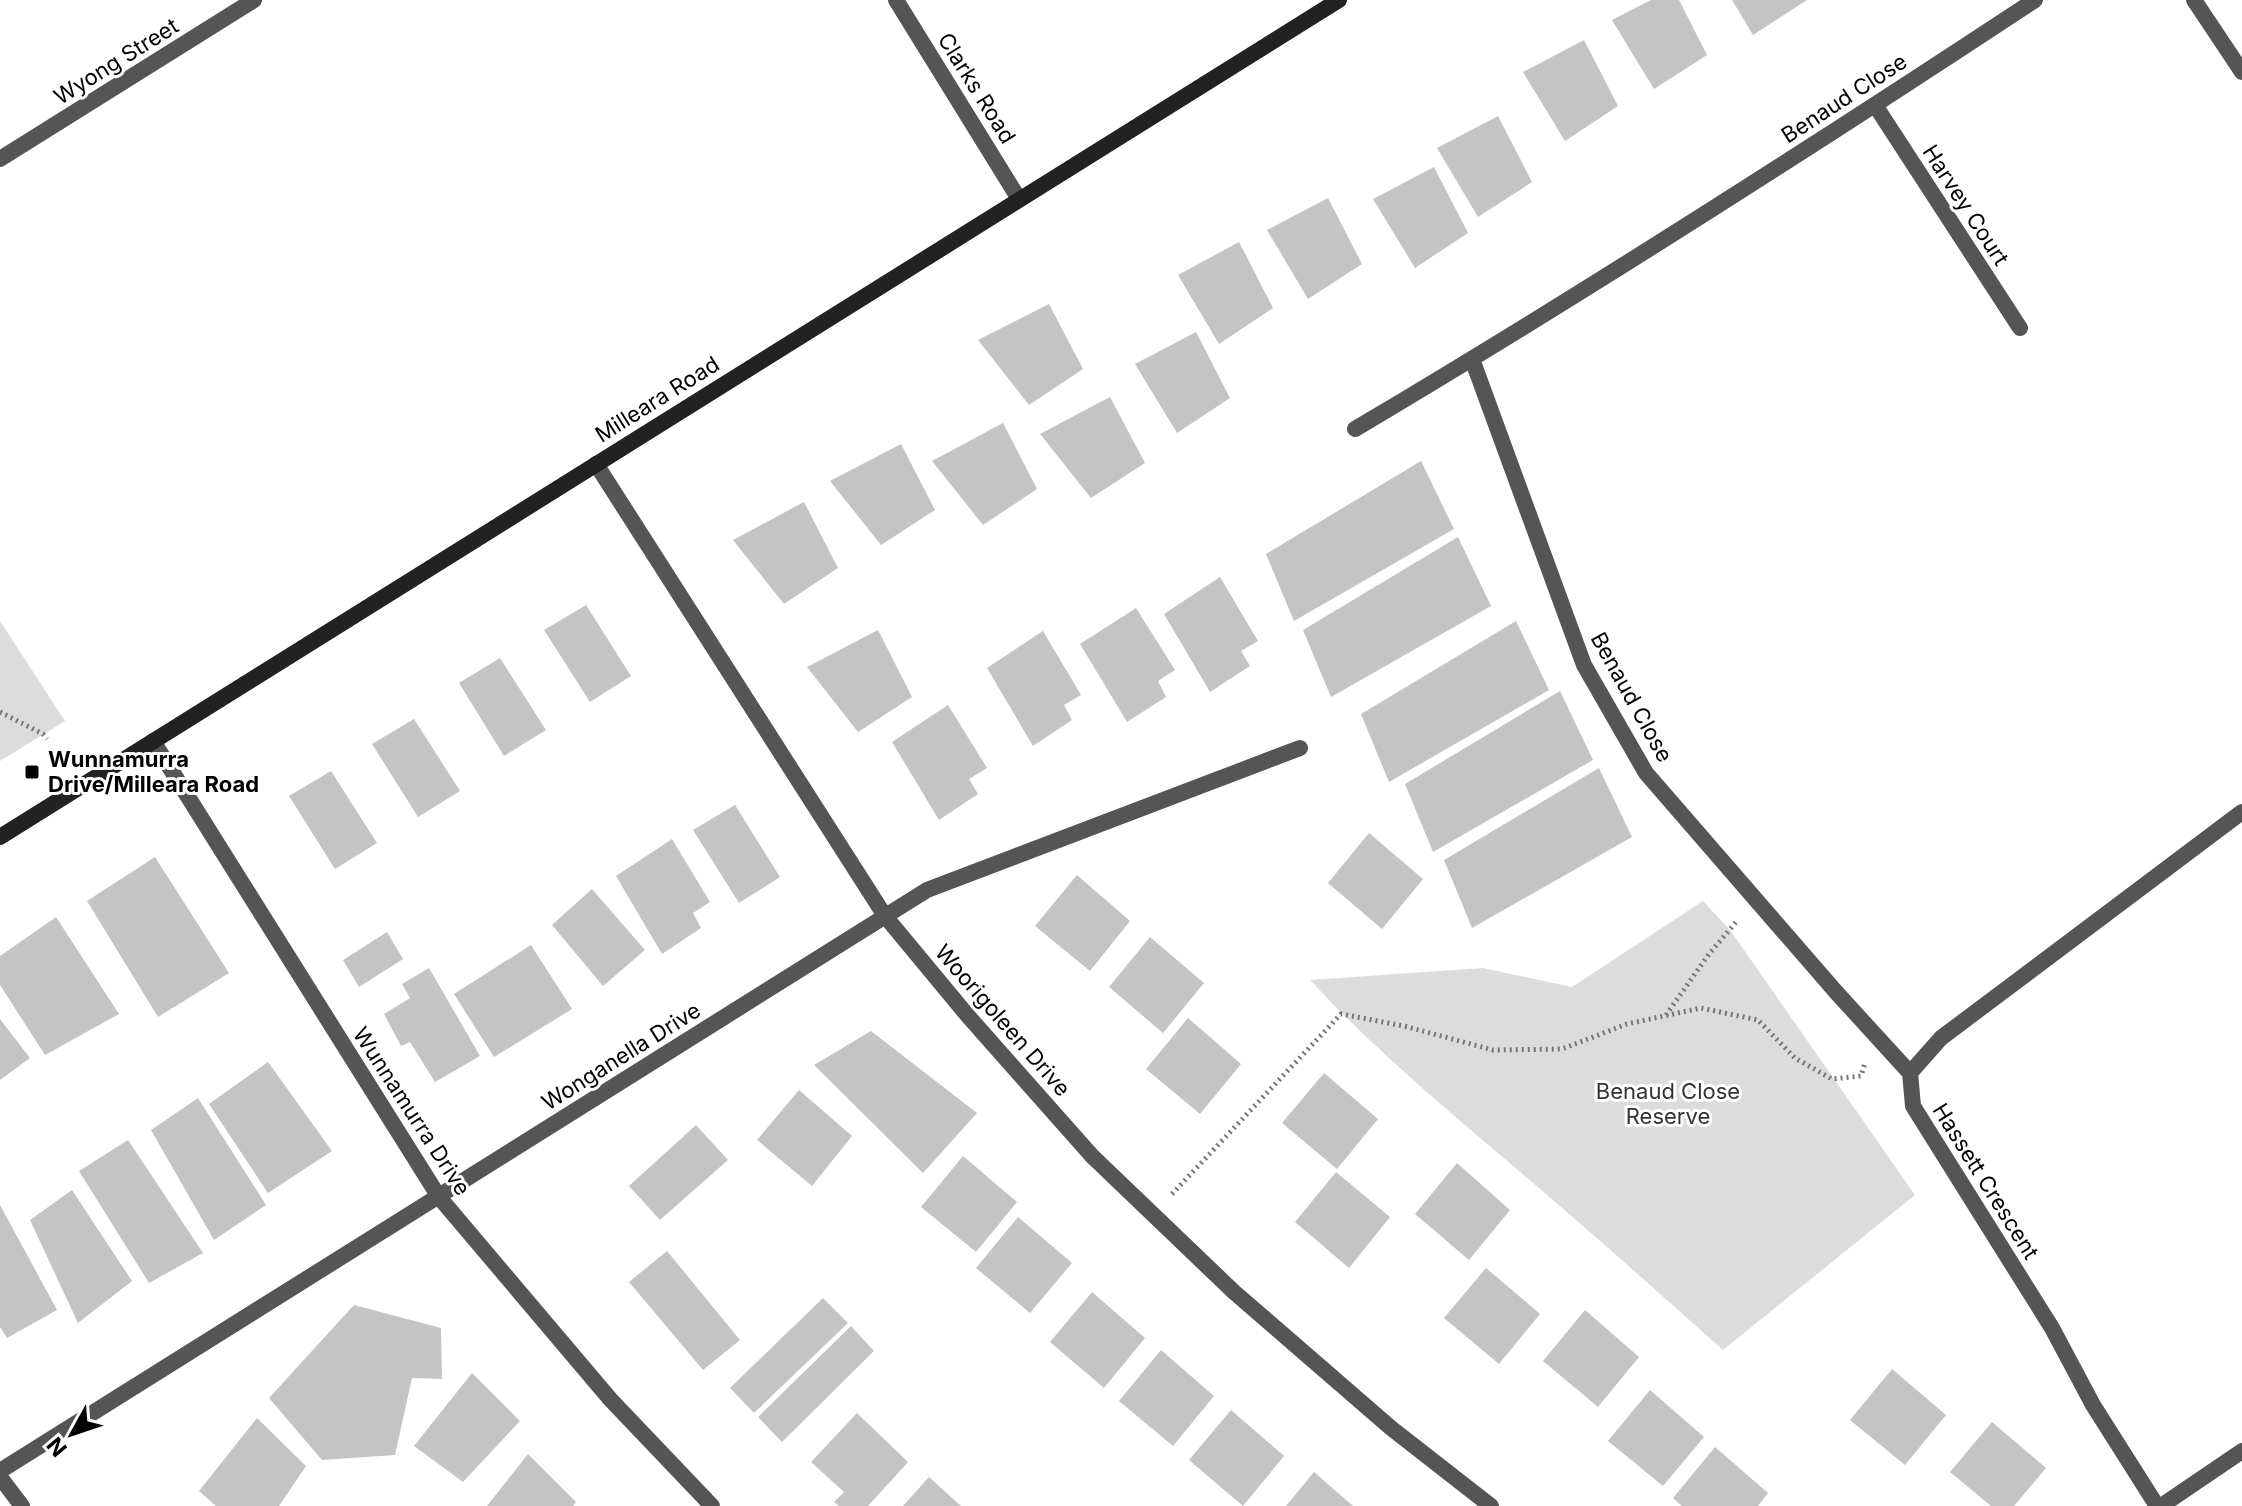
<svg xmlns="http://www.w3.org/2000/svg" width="2242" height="1506" viewBox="0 0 2242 1506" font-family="Inter,sans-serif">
	<rect width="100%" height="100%" fill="#fff"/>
	<!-- green -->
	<path fill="#dcdcdc" d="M0,621L65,721L0,761Z
		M1703,901L1730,930L1915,1195L1723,1350C1667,1300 1611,1250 1554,1201C1471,1129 1385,1061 1310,980L1483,968L1572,987Z"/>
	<!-- building -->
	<path fill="#c4c4c4" d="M1651,0H1679L1707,55L1654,89L1612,20Z
		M1732,0H1807L1753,35Z
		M1584,40L1618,106L1565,141L1523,72Z
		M1498,116L1532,182L1478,217L1437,148Z
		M1434,167L1468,233L1415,268L1373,199Z
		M1328,198L1362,264L1308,299L1267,230Z
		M1239,242L1273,308L1219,344L1178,275Z
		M1049,304L1083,369L1029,405L978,340Z
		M1196,332L1230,398L1177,433L1135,364Z
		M1110,397L1145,463L1091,498L1040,434Z
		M1003,423L1037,489L983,525L932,461Z
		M901,444L935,510L881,545L830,481Z
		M1421,461L1454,529L1294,621L1266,554Z
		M804,502L838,568L784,604L733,540Z
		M1458,537L1491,606L1331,697L1303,630Z
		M1220,577L1258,641L1241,651L1250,666L1210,692L1164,614Z
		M586,605L631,676L590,702L544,630Z
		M1136,608L1175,670L1158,681L1166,697L1127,722L1080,644Z
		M1516,621L1549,690L1389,782L1361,714Z
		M878,630L912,697L858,732L807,667Z
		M1043,631L1081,695L1064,705L1072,720L1033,746L987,668Z
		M500,658L546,730L504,756L459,683Z
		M1560,691L1593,760L1433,852L1405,784Z
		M948,705L987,768L969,779L978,794L939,820L892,742Z
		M414,719L460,791L418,817L372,744Z
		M1599,768L1632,837L1472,928L1444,860Z
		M331,771L377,843L335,869L289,796Z
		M735,805L780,877L739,903L693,830Z
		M1369,833L1423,879L1382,929L1328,883Z
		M672,839L710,902L693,913L701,928L662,954L616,876Z
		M155,857L229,973L158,1017L87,901Z
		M1077,875L1130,921L1090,971L1035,926Z
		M592,889L645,950L603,986L552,925Z
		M56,917L119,1014L45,1055L0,985V956Z
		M387,932L403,959L359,987L343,960Z
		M1150,937L1204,983L1163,1033L1109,987Z
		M531,945L572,1009L494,1057L454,994Z
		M429,968L480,1056L435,1082L410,1042L401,1046L384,1014L410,998L402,984Z
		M1188,1018L1241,1064L1200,1114L1146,1069Z
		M0,1019L30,1058L0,1080Z
		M871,1031L977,1113L923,1173L814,1065Z
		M268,1062L332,1151L268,1193L209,1104Z
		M1324,1073L1378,1119L1337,1169L1282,1123Z
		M799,1090L852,1136L812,1186L757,1140Z
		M198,1098L266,1205L214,1240L151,1130Z
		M696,1125L728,1160L660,1220L629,1186Z
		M128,1140L203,1253L149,1283L79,1171Z
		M963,1156L1017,1202L976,1252L921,1207Z
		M1457,1163L1510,1210L1469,1260L1415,1214Z
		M1336,1172L1390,1217L1349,1268L1295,1222Z
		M72,1190L132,1281L78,1323L30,1220Z
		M0,1205L57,1310L7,1338L0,1327Z
		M1018,1217L1072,1263L1030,1313L976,1268Z
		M667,1251L740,1340L703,1370L629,1282Z
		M1486,1268L1540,1314L1499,1364L1444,1318Z
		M1092,1292L1145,1338L1104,1388L1050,1342Z
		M823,1298L848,1323L754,1413L730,1388Z
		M354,1305L441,1328L442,1379L412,1378L395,1455L322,1460L269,1398Z
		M1585,1310L1639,1357L1598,1407L1543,1361Z
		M851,1326L874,1351L782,1442L758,1417Z
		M1161,1350L1214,1396L1173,1446L1119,1401Z
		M1892,1369L1946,1415L1905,1465L1850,1420Z
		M472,1373L520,1421L463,1482L414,1446Z
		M1650,1390L1704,1437L1663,1486L1608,1441Z
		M1231,1410L1284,1456L1243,1506L1189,1460Z
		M857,1413L908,1462L868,1506H839L834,1502L844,1492L811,1462Z
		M257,1418L306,1466L279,1506H216L199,1491Z
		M1992,1422L2046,1468L2014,1506H1991L1950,1472Z
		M1715,1447L1768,1493L1758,1506H1682L1673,1498Z
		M528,1454L576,1502L573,1506H487Z
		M1314,1472L1353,1506H1286Z
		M929,1477L961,1506H903Z"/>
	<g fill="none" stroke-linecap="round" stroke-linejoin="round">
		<!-- path -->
		<path stroke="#777" stroke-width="5" stroke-dasharray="2 4" stroke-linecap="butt" d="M0,712L43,734L47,739
			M1666,1015L1709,954L1737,921
			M1172,1194L1341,1014L1404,1026L1493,1050L1562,1049L1627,1024L1701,1008L1758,1020L1795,1058L1832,1079L1861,1076L1865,1063"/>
		<!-- street -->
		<path stroke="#555" stroke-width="16" d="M896,0L1019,199
			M2194,0L2242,72
			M1875,105L2020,328
			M0,159L254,0
			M1472,359L1584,665L1646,773L1836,992L1910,1073
			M1355,429C1586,292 1812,147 2035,0
			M596,464L885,916L968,1016L1092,1156L1234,1292L1391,1428L1491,1506
			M153,741L439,1197L610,1399L712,1506
			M0,1471L927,890L1300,748
			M0,1477L22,1506
			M2157,1506L2093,1405L2052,1328L1913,1106L1910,1073L1941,1038L2242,812
			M2161,1506L2242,1451"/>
		<!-- secondary -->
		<path stroke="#222" stroke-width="16" d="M0,837L1339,0"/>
	</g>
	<!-- markers -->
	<rect fill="#000" stroke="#fff" stroke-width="3" x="24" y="764" width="16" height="16" rx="4"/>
	<g text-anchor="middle" stroke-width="6" stroke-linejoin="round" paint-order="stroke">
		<!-- street labels -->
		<g font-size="22" fill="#000" stroke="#fff">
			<text transform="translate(116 61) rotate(-32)" y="8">Wyong Street</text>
			<text transform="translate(977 88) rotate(58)" y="8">Clarks Road</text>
			<text transform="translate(1844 98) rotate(-33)" y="8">Benaud Close</text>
			<text transform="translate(1966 205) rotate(57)" y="8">Harvey Court</text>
			<text transform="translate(657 399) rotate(-32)" y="8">Milleara Road</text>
			<text transform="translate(1632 697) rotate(61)" y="8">Benaud Close</text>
			<text transform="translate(1003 1020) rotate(49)" y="8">Woorigoleen Drive</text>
			<text transform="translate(621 1056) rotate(-32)" y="8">Wonganella Drive</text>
			<text transform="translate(412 1111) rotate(57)" y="8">Wunnamurra Drive</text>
			<text transform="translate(1986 1181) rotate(58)" y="8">Hassett Crescent</text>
		</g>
		<!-- poi labels -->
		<g font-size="22" font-weight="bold" fill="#000" stroke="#fff" text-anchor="start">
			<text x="48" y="767">Wunnamurra<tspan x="48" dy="25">Drive/Milleara Road</tspan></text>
		</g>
		<!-- park labels -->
		<g font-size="22" fill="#333" stroke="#fff">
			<text x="1668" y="1099">Benaud Close<tspan x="1668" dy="25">Reserve</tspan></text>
		</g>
	</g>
	<!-- north arrow -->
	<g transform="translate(72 1434) rotate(230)" stroke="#ffffff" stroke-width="6" paint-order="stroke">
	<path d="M0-6L14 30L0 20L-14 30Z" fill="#000000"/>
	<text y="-12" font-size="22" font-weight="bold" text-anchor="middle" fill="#000000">N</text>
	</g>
</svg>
